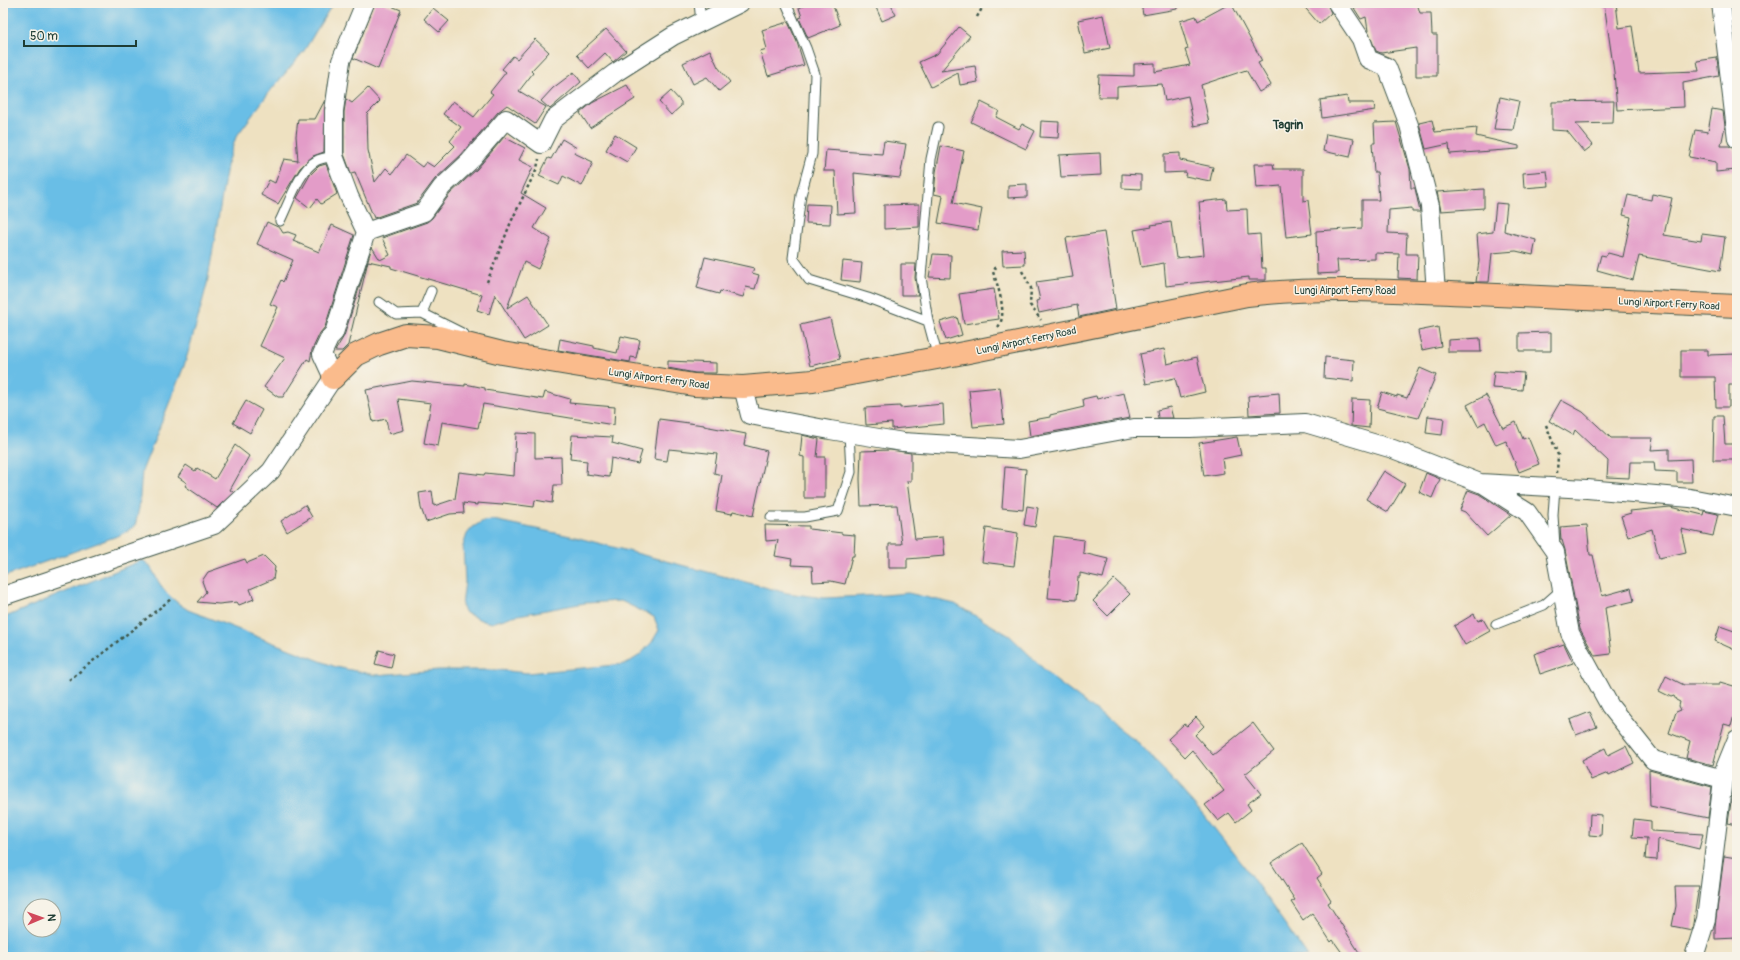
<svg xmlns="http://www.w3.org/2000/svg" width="1740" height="960" viewBox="0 0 1740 960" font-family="Pangolin,sans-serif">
	<rect width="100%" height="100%" fill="#f7f3e8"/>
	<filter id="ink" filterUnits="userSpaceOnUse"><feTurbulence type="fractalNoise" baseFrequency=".025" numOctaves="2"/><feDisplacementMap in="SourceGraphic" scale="8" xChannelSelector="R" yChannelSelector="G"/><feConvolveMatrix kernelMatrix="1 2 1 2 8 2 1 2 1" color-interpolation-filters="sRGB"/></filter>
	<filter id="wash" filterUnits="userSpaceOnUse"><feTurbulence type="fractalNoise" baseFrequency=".012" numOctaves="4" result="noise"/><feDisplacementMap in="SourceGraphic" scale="16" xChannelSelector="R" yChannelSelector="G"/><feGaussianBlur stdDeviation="0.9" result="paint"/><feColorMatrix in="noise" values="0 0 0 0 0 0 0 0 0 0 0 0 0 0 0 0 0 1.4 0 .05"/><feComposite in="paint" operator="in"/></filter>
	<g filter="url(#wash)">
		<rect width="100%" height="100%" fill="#eee1c1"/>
		<!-- water -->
		<path fill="#69bee6" stroke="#447e8d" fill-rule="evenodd" d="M3,3H333L304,51L271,90L236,137L228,160L207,284L197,322L184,366L142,471L139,508L135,526L120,535L3,577Z
			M493,520L575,537L787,593L824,598L884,595L908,593L955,604L1010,636L1055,680L1140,744L1203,814L1244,866L1308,957H3V618L142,560C152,565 154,575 160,584C168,596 176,602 188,610L336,667L376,675L439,670H499L527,673L626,664L640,655L652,642L659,630L654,617L621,601L585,603L513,616L492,623L483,621L466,613L462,606L465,581L463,546L467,534L473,527L483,521ZM30,906H54V930H30Z"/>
		<g id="blocks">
			<!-- building -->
			<path fill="#e39cc8" d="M375,3H384L401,10L378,69L353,58Z
				M811,3H832L840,25L808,38L799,18L802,17L799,8Z
				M874,3H890L896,15L882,21Z
				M1141,3H1177V9L1143,15Z
				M1231,3L1262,61L1258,63L1271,85L1259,92L1246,70L1201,85L1209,123L1194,126L1188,96L1165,101L1162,84L1117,87V97H1098L1099,75L1134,76V64L1155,63V72L1190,65L1185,50L1188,49L1180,21L1196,16L1198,21Z
				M1301,3H1327L1331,13L1319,24Z
				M1364,3H1417L1420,13H1431L1432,35H1437V76H1416V48L1381,53L1376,51L1368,31L1366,17L1361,19L1354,8Z
				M1604,3H1616L1619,28L1632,26L1639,73L1699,71L1697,61L1717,58L1719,76L1683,83L1684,107L1617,110L1614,72Z
				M433,8L449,21L439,32L424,19Z
				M1103,15L1110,48L1085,53L1078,20Z
				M788,22L797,42L804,65L768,76L760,51L767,49L762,30Z
				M959,27L970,36L941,71L975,66L978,82L960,85L958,73L931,87L919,62L937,54Z
				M606,29L626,51L613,62L605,53L589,68L577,55Z
				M535,39L549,52L531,71L533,73L519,91L546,107L535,124L507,105L498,112L461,155L435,179L417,203L374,218L355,172L351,173L344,154V112L346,99L352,103L368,88L380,101L367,114L368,150L375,182L386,168L392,174L406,155L422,167L426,162L434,167L455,146L450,141L461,127L443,114L453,101L474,117L493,94L490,92L506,72L502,69L513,56L517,59Z
				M710,50L718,67L730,82L719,91L707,77L693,84L683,63Z
				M574,72L581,82L550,109L541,101L553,88Z
				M627,85L635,99L590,128L580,113L592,103Z
				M671,91L681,102V106L671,115L659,102Z
				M1347,96L1348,103H1374L1375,110L1322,118L1320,100Z
				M1500,97L1519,101L1513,130L1494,129Z
				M325,100L324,152L313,156L300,168L278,204L261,195L269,180L275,183L284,159L298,161L296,136L298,119H315Z
				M1614,101L1613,123L1576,124L1593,145L1584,152L1567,131L1552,130V102Z
				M981,102L999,111L996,117L1019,129L1022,124L1035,131L1026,149L971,122Z
				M1712,109L1723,111L1725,126L1721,146H1729L1734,149L1736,170L1716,172V162L1689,157L1695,130L1708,132Z
				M1432,120L1435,132L1477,128L1476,136L1519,146V149L1450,154L1449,144L1426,149L1419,123Z
				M1041,121L1059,122L1058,138L1040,137Z
				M1396,122L1410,169L1411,188H1415L1420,212H1412V208L1389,210L1388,233L1407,234L1406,254H1418L1417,279L1398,278L1399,254L1375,253V259L1337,260L1338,273L1317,274L1316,231L1362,228V200H1379L1377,172H1374L1372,143H1375L1374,123Z
				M615,134L636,147L627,162L606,150Z
				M1326,134L1354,139L1350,157L1323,151Z
				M504,137L525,148L519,160L533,167L521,193L546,208L534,228L551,239L538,269L524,262L507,308L528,295L548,325L524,340L495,294L489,314L477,310L482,295L391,268V266L368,261L348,345L342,351H335L344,336L372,247L380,260L390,255L382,238L427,222L432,218L450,194L477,169Z
				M562,139L577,148L574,153L593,162L582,186L563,176L559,185L539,176L548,158L551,159Z
				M884,141L906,144L900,178L854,173L856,213L837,214L835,171H824L826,150L882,154Z
				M941,146L964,151L953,203L982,209L978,230L938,223L943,196L934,194L936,172Z
				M1100,153L1101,175L1061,177L1059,155Z
				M1180,153V160L1213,167L1210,181L1185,176L1186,172L1164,173V154Z
				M326,164L337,194L321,204L317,199L310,208L297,198L310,175L319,166Z
				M1254,164H1273L1274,169H1303V201L1308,200L1312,234L1286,237L1281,186L1256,188Z
				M1547,171L1549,186L1524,188L1523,173Z
				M1122,174L1141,175V189L1122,188Z
				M1027,184V197L1008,198V185Z
				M1484,189V208L1441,211L1437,192Z
				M1652,194L1672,198L1664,235L1701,241L1702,234L1725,237L1720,271L1639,256L1633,280L1597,270L1601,255L1606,256L1608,253L1623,257L1631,217L1623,215L1628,195L1651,200Z
				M1226,199L1227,210L1247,209L1248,235L1260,234L1262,268H1266V280H1249V277L1166,286L1164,263L1141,267L1134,230L1152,227L1151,225L1171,222L1176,258L1204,255L1199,202Z
				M1496,203L1507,204L1504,231L1536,240L1533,255L1516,251L1492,253L1489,282H1476L1479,261L1477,234L1493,232Z
				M807,204L831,205L830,224L806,223Z
				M919,204V227L884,229V205Z
				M267,222L280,228L283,233L288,232L296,235L293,241L319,252L332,225L354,235L325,327L320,333L312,350L310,361L307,359L283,397H278L264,387L285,358L260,346L278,307L270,304L281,280L283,282L293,260L257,244Z
				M1104,232L1116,309L1079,317L1077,305L1039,313L1036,301L1040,300L1036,282L1073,277L1066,238Z
				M1024,250L1025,265L1003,266L1002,251Z
				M933,254L951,255L950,278L929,277Z
				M705,257L754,268L752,273L759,275L755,289L746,287L743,297L720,291L719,294L697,288Z
				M843,261L862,263L860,282L841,280Z
				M901,264H916L915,278L918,295H901Z
				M994,289L999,319L964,324L959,294Z
				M957,317L962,335L946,340L940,322Z
				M830,318L840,359L810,366L800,325Z
				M1438,327L1441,346L1422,350L1418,331Z
				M1551,332V351H1519V333Z
				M621,336L640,340L636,358L631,357L630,362L558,350L560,339L594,346V348L617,353Z
				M1480,338L1481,352H1448V340Z
				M1164,349L1167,364L1197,357L1205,392L1180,398L1175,378L1146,384L1140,354Z
				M1681,350H1708V355L1737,354V385H1729V407H1716L1715,377H1681Z
				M1325,357L1354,360L1353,381L1324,378Z
				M668,361L716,363V373H695L668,368Z
				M1420,368L1436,375L1418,418L1377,408L1382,392L1397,397V395L1407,398Z
				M1494,371L1524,373L1522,390L1492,388Z
				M412,381L465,386V384L485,388V390L543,399L545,392L570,399L569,403L615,407L614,425L483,404L478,428L442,422L438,446L424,443L431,403L398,399L404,430L389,434L386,419L373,422L366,390Z
				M1000,387L1004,424L973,427L969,390Z
				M1124,393L1130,418L1030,436L1028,421L1050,417V415L1084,407L1083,399L1096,396L1097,399Z
				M1279,393L1280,413L1249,415L1248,396Z
				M1486,395L1503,428L1516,422L1523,439L1528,437L1539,464L1519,472L1506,441L1496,445L1485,422L1478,426L1467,405Z
				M1352,399L1370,400L1369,428L1351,426Z
				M1561,400L1583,412L1611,438H1653L1651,450L1669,449V460L1691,459L1692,482H1677V472L1655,471L1654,462H1630L1629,478L1607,477L1608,461L1575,430L1573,435L1549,421Z
				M246,401L262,410L250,433L233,423Z
				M943,404L944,424L892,429V423L866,425L865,408L900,406V408Z
				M1170,407L1173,418H1158L1157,410Z
				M1428,416L1444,418L1442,435L1426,433Z
				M1714,416H1723L1725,444H1737V460H1713Z
				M659,419L704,425V426L746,434L744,445L767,451L753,516L733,511L732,514L716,511L722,475L714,473L717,454L669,449L667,461L654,459Z
				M516,433L535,434V458L561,457L562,485H554L552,503L535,500L534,507L503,503L502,505L477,503V505L463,503L464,513L450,514L426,522L421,508L419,493L432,491L434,506L455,499L459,472L484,475L485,473L514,476Z
				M572,435L613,437L612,443L642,451L638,464L611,458L609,477L586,474L587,461L570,459Z
				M802,435L819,439L817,457H825V498H804V457L800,456Z
				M1237,437L1241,455L1222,459L1224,473L1204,476L1199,443Z
				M235,445L249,456L230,490L233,492L217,508L185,486L187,483L178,477L186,465L195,471L197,468L215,479Z
				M890,450L911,453V481H907L915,539L943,537L945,556L907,559V568H889V544H902L897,505L861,506L860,479L861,451Z
				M1005,467L1026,469L1023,510L1002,508Z
				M1384,471L1405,484L1388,512L1366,499Z
				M1426,473L1440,479L1432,498L1419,492Z
				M1468,490L1479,494L1511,515L1487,536L1465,512L1460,510Z
				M305,505L312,517L287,532L281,521Z
				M1027,506L1038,508L1035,527L1024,525Z
				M1670,507L1703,515L1704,511L1718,514L1713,536L1681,529L1686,552L1659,558L1652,529L1628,537L1621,516L1631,513L1630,511Z
				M765,525L809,526V529L842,533V534L855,535L854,556H852L845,584L831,581L813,582L812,566L791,565L792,559L775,556L778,540L766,541Z
				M1587,525L1590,555H1593L1602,596L1631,588L1634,601L1605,608L1611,654L1595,656L1580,629L1565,550L1562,540H1561L1560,527Z
				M986,528L1018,533L1014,566L982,562Z
				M1054,536L1084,540L1083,553L1108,559L1103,578L1080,573V577H1078L1076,600L1048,598Z
				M264,556L275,567L273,579L250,589L254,599L239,605L237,602L219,604L197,602L206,592L202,581L208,572L245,559L247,563Z
				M1114,579L1130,594L1108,616L1093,601Z
				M1474,614L1478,621L1483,619L1490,631L1465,645L1454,626Z
				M1720,626L1737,632V651L1715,641Z
				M1564,644L1573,663L1540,674L1534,654Z
				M379,650L394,654L391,668L375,664Z
				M1666,676L1684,685H1719L1720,682L1737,687V705L1731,726L1724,724L1713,765L1686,758L1690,741L1669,733L1676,712L1681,710L1679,706L1680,702L1676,700L1674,696L1671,697L1659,691Z
				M1590,712L1597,727L1576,735L1570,720Z
				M1196,717L1204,726L1195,735L1213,755L1253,723L1274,751L1245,774L1261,794L1247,804L1251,810L1236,822L1229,813L1218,821L1205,805L1224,791L1192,750L1185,757L1168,739L1184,724L1187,726Z
				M1626,746L1634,763L1609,775L1608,773L1591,780L1582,760L1605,748L1608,755Z
				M1649,770L1712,787L1708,818L1650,806Z
				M1733,788L1737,789V825L1728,823Z
				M1590,814L1602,815L1601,836L1589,835Z
				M1634,819L1651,821V831L1703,834L1699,849L1658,839L1657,860L1645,859L1647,838L1632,837Z
				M1302,843L1322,874L1317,878L1331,901L1328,903L1362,957H1345L1333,940L1331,942L1312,913L1303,920L1291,902L1295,900L1271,863Z
				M1724,856L1737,858V879L1734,900L1737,899V938L1715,939V926Z
				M1675,886H1699L1692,930L1672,926L1676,906Z"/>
		</g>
	</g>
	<g filter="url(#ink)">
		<use href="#blocks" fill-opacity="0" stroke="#3e5649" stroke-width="1"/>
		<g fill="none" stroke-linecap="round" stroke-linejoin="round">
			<defs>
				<path id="lane" d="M699,3L701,22
					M786,3L806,48L815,74L812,154L801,195L793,258L809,280L868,298L928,321L938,358
					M280,221C288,205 300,169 316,161C321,158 328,157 334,156
					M379,302L396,314L422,313L464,334
					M422,313L431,291
					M928,321L921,277L931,159L938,127
					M771,517H805L838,511L851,472L849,433
					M1555,546L1553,515L1555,487
					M1496,624L1544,605L1562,589"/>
				<path id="street" d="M365,3L341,61L334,111V156L349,196L366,232
					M1337,3L1361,39L1368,59L1387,67L1409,125L1430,206L1436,293
					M1721,3L1737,139
					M743,387L750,415L830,430L903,442L1019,449L1134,428H1190L1305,423L1393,449L1480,483L1587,489L1690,498L1737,507
					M1483,484L1527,512L1555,552L1570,633L1610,706L1653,760L1723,779
					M3,596L214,525L271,471L333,378L322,354L330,337L334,333L366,232L424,212L442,187L469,162L506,119L541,144L553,120L615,73L673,36L740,3
					M1694,957L1706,919L1724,771L1737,739"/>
				<path id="primary" d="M333,378L356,355L379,344L406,335L438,337L502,353L694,385L743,387L813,381L969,352L1247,295C1322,286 1398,291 1474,294C1561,298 1649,302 1737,306"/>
			</defs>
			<!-- lane casing -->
			<use href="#lane" stroke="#3e5649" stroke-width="11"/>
			<!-- street casing -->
			<use href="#street" stroke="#3e5649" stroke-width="20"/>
			<!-- primary casing -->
			<use href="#primary" stroke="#3e5649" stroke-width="24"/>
			<!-- path -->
			<path stroke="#3e5649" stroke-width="2.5" stroke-dasharray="3 3" stroke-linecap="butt" d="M977,17L985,3
				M996,267L993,272C998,286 1008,315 998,327
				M1022,271L1031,288L1030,305L1041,320
				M487,282L511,222L537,168L539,159
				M1546,425L1558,455L1557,473
				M69,680L171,599"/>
			<!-- lane -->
			<use href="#lane" stroke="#fff" stroke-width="9"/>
			<!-- street -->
			<use href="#street" stroke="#fff" stroke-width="18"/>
			<!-- primary -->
			<use href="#primary" stroke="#fabb8c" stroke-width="22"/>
		</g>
	</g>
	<g text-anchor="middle" stroke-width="3" stroke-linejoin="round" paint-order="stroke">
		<!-- street labels -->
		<g font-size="10" fill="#1f3d34" stroke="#f7f3e8">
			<text x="1345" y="294">Lungi Airport Ferry Road</text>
			<text transform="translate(1669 303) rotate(3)" y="4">Lungi Airport Ferry Road</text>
			<text transform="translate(1026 340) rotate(-12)" y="4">Lungi Airport Ferry Road</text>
			<text transform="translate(659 378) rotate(8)" y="4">Lungi Airport Ferry Road</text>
		</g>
		<!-- quarter labels -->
		<g font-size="12" font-weight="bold" fill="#1f3d34" stroke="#f7f3e8">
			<text x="1288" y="129">Tagrin</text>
		</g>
	</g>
	<!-- margin -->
	<rect width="1740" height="960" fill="none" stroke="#f7f3e8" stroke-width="16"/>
	<!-- north arrow -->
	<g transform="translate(42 918) rotate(88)"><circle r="19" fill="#f7f3e8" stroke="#a1aaa0"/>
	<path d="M0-3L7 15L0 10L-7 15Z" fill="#d1495b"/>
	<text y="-6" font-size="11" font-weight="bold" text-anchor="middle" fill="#1f3d34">N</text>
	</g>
	<!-- scale -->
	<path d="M24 40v6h112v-6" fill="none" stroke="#1f3d34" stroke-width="2"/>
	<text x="30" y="40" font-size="12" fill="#1f3d34" stroke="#f7f3e8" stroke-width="3" paint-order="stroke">50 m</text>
</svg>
